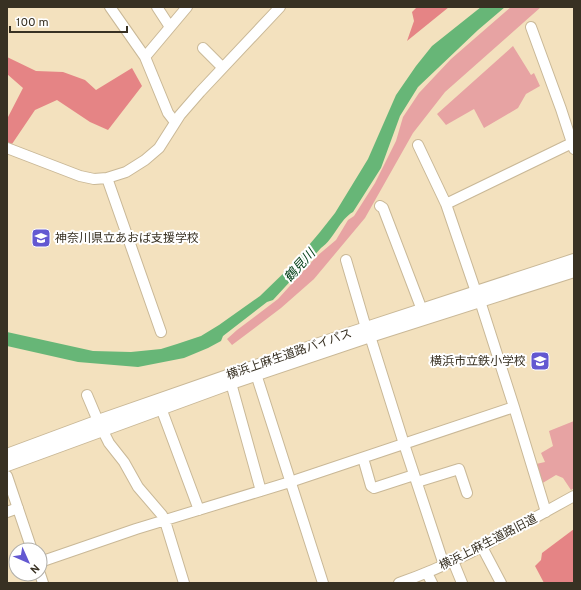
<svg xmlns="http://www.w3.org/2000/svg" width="581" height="590" viewBox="0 0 581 590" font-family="Overpass,'Noto Sans JP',sans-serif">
	<rect width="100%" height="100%" fill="#f3e1be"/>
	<!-- green -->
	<path fill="#e7a3a3" d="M511,7H541L445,92L413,133L365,218L314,279L281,308L232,345L227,339L237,330L278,299L317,256L336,240L348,220L354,216L375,183L396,141L403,117L419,93L451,59Z
		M513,46L531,75L534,73L540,86L526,94L518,108L484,128L474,109L446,125L437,114Z
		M574,421V488L571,490L563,478L556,475L541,484L536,464L545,462L541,453L553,446L549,431Z"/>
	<!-- forest -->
	<path fill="#e58485" d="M417,7H449L407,41L414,21L412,12Z
		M7,57L36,71L63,72L85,80L96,90L132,68L142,86L108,130L90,122L57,100L35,110L12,144L7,142V119L23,88L7,74Z
		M574,529V583H544L535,566L541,560L542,553Z"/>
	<!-- water -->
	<path fill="#67b677" d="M481,7H505L478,30L418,87L400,116L381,168L353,212C339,220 335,238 321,248L273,300L267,302L223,336L221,341L208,348L184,358L138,367L78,362L7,346V332L93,351L131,352L161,349L177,344L201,336L219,325L260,296L293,264L320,232L335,213L368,159L396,95L416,66L432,46Z"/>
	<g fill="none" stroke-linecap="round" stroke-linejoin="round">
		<defs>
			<path id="minor" d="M110,7L145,57
				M157,7L170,27
				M531,27L561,109L574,149
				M203,48L222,67
				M175,122L168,113L145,57L187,7
				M418,145L446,204L476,292
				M7,148L80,176L94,179L107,178L126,172L145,160L159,148L180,115L200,92L280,7
				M107,178L161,332
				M446,204L572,143
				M380,206L383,208L422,310
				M346,260L366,328
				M480,301L514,407L546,512
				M370,336L404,444L444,565
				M256,374L323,583
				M231,383L261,491
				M87,395L98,421
				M161,408L199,510
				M102,429L109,443L124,462L138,487L162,515L165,521L184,583
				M363,458L371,486L374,488L414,475
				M7,476L32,550
				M417,482L459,469L467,493
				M7,512L18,508
				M482,547L501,583
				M453,561L462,583
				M40,562L136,529L290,482L514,407
				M427,573L432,583
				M40,574L43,583
				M399,583C461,562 517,527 574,496"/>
			<path id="major" d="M7,455L104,419L345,335L574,260
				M7,465L231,383L370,336L574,271"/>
		</defs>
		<!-- minor casing -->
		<use href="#minor" stroke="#c9b897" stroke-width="12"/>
		<!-- major casing -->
		<use href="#major" stroke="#c9b897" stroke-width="14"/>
		<!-- minor -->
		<use href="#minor" stroke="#fff" stroke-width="10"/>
		<!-- major -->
		<use href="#major" stroke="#fff" stroke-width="12"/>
	</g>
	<!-- icons -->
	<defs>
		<symbol id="school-square" viewBox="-11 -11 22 22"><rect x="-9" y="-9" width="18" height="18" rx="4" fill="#6358d1" stroke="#fff"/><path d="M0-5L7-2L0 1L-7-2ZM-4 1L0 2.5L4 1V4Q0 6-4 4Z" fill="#fff"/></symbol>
	</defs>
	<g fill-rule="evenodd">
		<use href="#school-square" x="30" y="227" width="22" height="22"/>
		<use href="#school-square" x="529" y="350" width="22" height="22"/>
	</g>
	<g text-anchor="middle" stroke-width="4" stroke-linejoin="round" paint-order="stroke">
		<!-- poi labels -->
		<g font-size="12" fill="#383123" stroke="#fff" text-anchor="start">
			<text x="55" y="242">神奈川県立あおば支援学校</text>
			<text x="526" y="365" text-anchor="end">横浜市立鉄小学校</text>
		</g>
		<!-- street labels -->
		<g font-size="12" fill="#383123" stroke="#fff">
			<text transform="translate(289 354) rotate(-19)" y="4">横浜上麻生道路バイパス</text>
			<text transform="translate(488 542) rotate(-27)" y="4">横浜上麻生道路旧道</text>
		</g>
		<!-- water labels -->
		<g font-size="13" font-style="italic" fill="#003e16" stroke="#fff">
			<text transform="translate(299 265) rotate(-48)" y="5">鶴見川</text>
		</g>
	</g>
	<!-- border -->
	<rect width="581" height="590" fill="none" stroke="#383123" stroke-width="16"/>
	<!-- north arrow -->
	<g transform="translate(28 562) rotate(135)"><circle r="19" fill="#ffffff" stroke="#afada7"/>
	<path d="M0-3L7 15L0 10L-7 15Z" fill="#6358d1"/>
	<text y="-6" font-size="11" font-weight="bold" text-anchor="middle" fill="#383123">N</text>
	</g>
	<!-- scale -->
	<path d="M10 26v6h117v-6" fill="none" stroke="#383123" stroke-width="2"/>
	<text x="16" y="26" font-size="12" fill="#383123" stroke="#ffffff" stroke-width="3" paint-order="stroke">100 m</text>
</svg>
